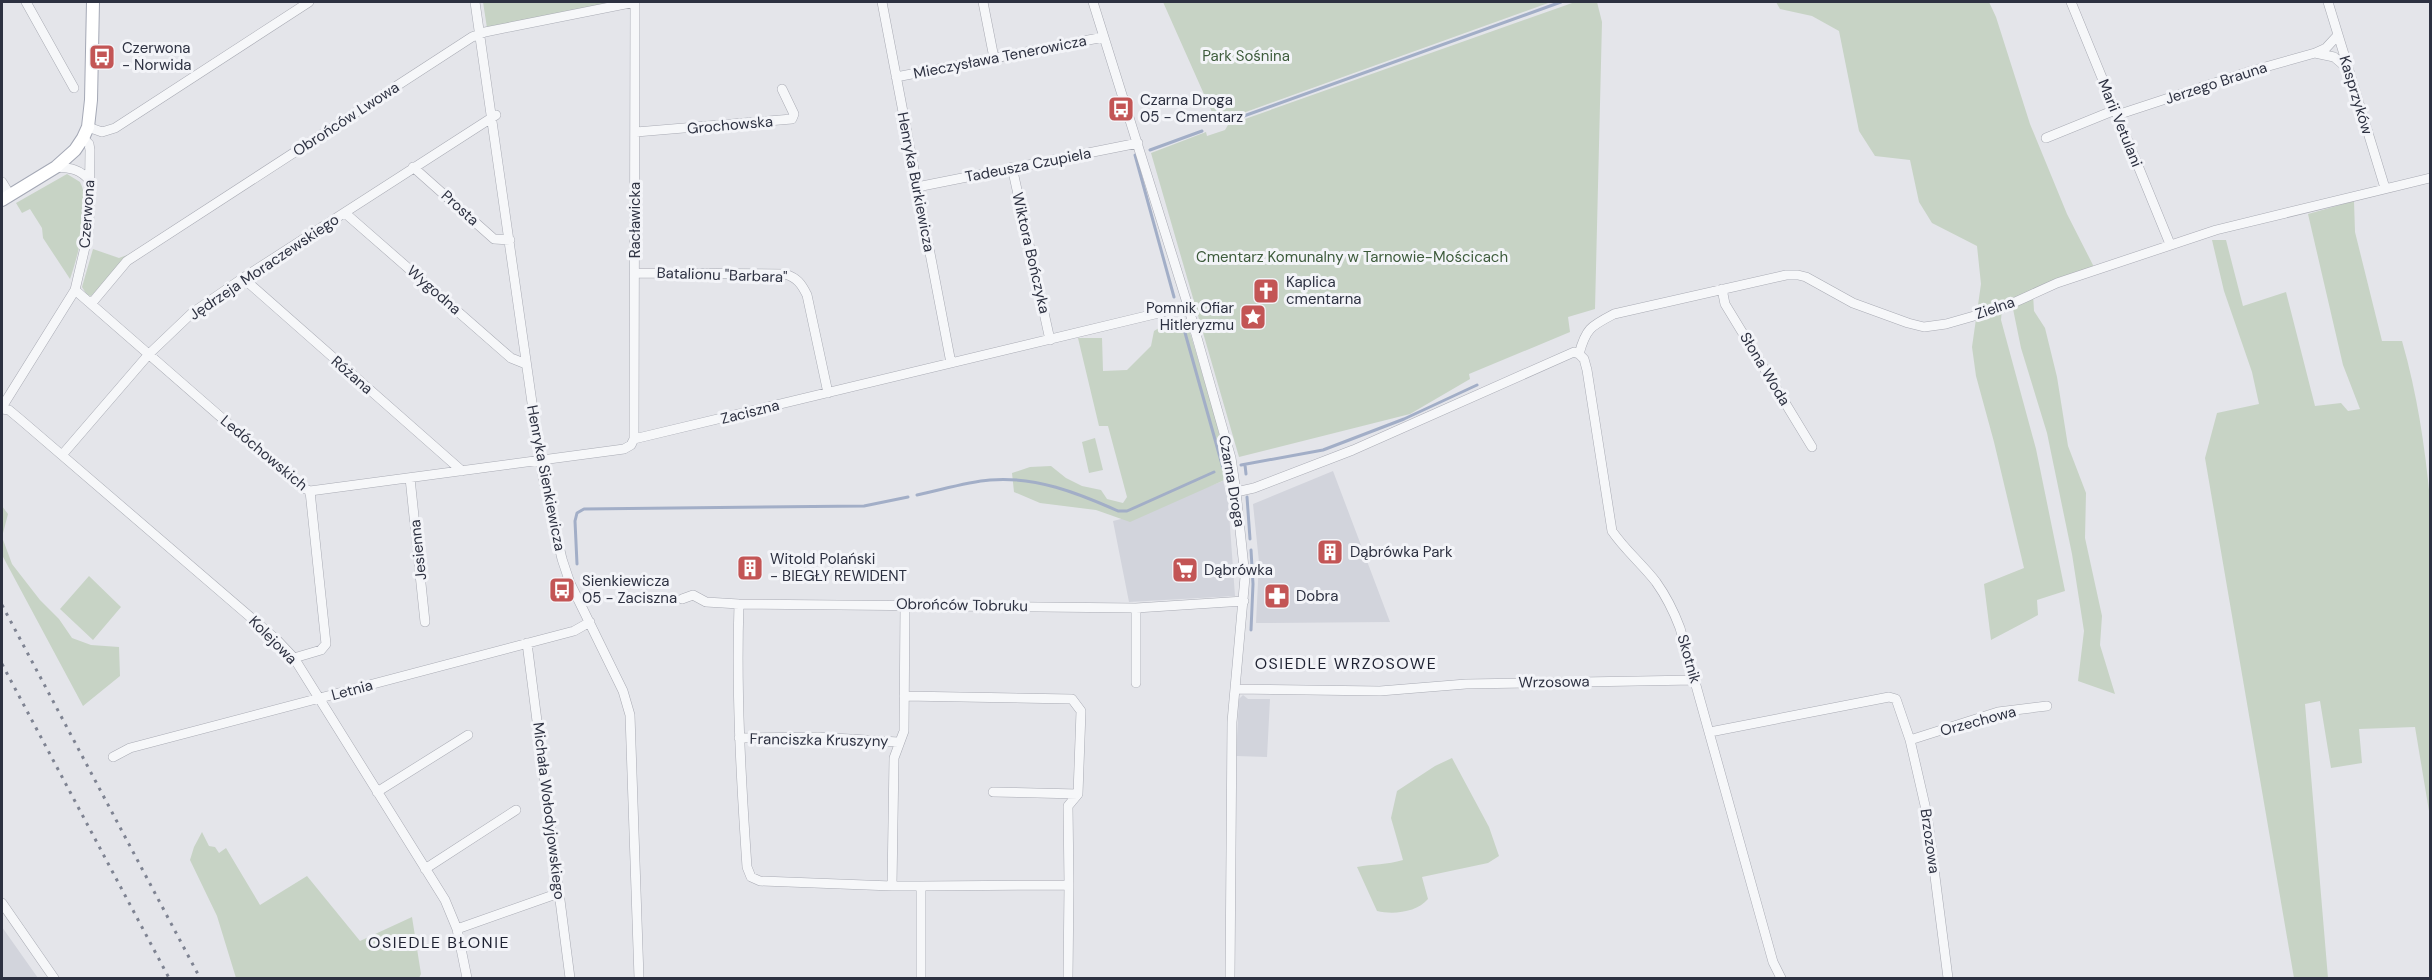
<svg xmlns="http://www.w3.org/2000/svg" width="2432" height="980" viewBox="0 0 2432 980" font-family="'DM Sans',sans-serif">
	<rect width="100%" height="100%" fill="#e4e5ea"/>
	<!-- built -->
	<path fill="#d2d4dc" d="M1333,471L1390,622L1256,623L1259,562L1253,504Z
		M1223,481L1228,499L1235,596L1129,602L1113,521L1129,517Z
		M1243,695L1248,699H1270L1267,757L1236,756L1239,699Z
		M2,927L38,978H2Z"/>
	<!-- green -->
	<path fill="#c7d3c5" d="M483,2H616L487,28Z
		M1163,2H1551L1221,121L1215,119Z
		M1575,2H1597L1602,22L1595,309L1568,317L1570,332L1469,374L1470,379L1410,414L1239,457L1151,153L1206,132L1207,136L1225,130L1228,125Z
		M1776,2H1989L1996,17L2030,124L2067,214L2095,269L2033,294L2034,311L2045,328L2057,377L2068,446L2086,493L2085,538L2102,616L2100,645L2115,694L2078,681L2084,631L2072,554L2047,433L2021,348L2012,304L2002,308L2001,320L2036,449L2065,591L2037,600L2038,615L1991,640L1984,584L2024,568L1994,442L1976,376L1972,347L1981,284L1977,246L1932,223L1919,202L1910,160L1875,156L1859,131L1839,31L1812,16L1780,9Z
		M67,174L80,182C92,204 78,256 70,279L43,238L42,228L30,209L22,213L16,203Z
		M2354,201L2355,232L2382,341H2402C2417,393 2425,446 2430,500V817L2415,727L2359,729L2362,763L2331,768L2320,701L2305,704L2328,978H2294L2205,458L2217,413L2259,404L2252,372L2224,291L2212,240H2226L2243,306L2286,292L2315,406L2341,403L2348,411L2360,409L2343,365L2308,214Z
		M93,249L119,258L130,254L91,296L87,295L82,287Z
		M1186,319L1216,420L1229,478L1130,522L1096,510L1040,503L1014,492L1012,473L1030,467L1051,466L1066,478L1082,486L1101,490L1107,499L1123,503L1127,497L1108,426H1099L1078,338H1102L1103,371L1127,370L1151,346L1154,331L1172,320Z
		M1095,438L1103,470L1089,473L1082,442Z
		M2,506L8,514L2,537L12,564L40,600L59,619L72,638L91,645L119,647L120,676L83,706L2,555Z
		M89,576L121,607L93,640L60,609Z
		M1452,758L1489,827L1499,856L1488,863L1422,877L1428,899C1417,912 1394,915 1377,911L1357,867C1373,864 1387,865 1403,860L1391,818L1397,791L1435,766Z
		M202,832L209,846L215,847L219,853L226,848L260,905L307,876L360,941L412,917L421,974L419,978H236L217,916L190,860L194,847Z"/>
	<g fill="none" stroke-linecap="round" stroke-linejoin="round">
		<!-- stream -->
		<path stroke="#a2aec7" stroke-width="3" d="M1241,117L1561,2
			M1150,150L1202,131
			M1136,155H1135L1174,297
			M1182,322L1223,468
			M1241,465L1323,450L1404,419L1477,385
			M1245,465L1246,474
			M917,495C941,490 966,482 990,480C1035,476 1078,493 1118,511H1127L1214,472
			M1247,497L1250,539
			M577,564L575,521L577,513L584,509L864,506L908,497
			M1251,630L1253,584L1251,550"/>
		<defs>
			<path id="minor" d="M26,2L74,88
				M475,2L542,473L562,559L570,583L623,691L630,715L639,978
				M882,2L951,363
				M983,2L994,58
				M1093,2L1188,306L1231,458L1236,492L1245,577L1232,722L1230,978
				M2071,2L2170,244
				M2328,2L2385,188
				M2315,53L2334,57L2347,68
				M896,77L1104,37
				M2117,115L2251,71L2315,53L2326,48L2338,35
				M88,127L102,132L115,128L309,2
				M636,132L792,119L794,114L782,89
				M2046,138L2115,110
				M56,167C71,168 80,169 90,181
				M413,167L494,239L510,240
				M1012,167L1050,340
				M2,182L10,195
				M917,187L1138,143
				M345,213L511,358L526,364
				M635,273L785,274C797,278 801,283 807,295L828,393
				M243,278L462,471
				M1722,289L1725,304L1812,447
				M75,290L301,487L310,491L326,644L321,650L294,658
				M91,304L127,261L472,37L485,32L635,2
				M1579,354C1586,328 1591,326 1614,314L1786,275H1798L1806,277L1853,303L1908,323L1924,327L1946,324L2002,308L2057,283L2216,230L2430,178
				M1579,354L1584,359L1587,370L1612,531C1625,550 1642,564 1656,582C1666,596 1674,612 1680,628L1773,962L1781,978
				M2,407L75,290L89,230L90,150L89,144L83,138
				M2,409L9,410L21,420L277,640L294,658L445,900L457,929L467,978
				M634,439L635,2
				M62,455L149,354L192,313L243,278L496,115
				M410,478L425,622
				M310,491L624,449L631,445L634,439L1188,306
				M1236,492L1254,488L1353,450L1574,352L1579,354
				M682,599L693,595L706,602L739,604L1136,608L1244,601
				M739,604C736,692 741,779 747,867L751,877L760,881L892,886
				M905,605L904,731L894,758L892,886H921V978
				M527,643L570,978
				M1136,683V608
				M1235,689L1380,691L1466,684L1695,680
				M904,696L1072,699L1081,711L1078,794L1068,806L1069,885
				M1710,732L1889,697L1896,699L1910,740L1927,814L1948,978
				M739,738L818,737L898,742
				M1910,740L1998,712L2047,706
				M113,757L130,748L574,631L590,622
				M377,792L468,735
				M993,792L1078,794
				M425,869L516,810
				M921,886L1069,885L1068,978
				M2,903L54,978
				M457,929L559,893"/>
			<path id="major" d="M2,200L56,167L75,150L83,138L88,127L91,100L93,2"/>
		</defs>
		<!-- minor casing -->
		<use href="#minor" stroke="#a9abb4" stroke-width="10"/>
		<!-- major casing -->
		<use href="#major" stroke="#a4a8b5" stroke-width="14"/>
		<!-- minor -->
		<use href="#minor" stroke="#f6f7f9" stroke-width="9"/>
		<!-- major -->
		<use href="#major" stroke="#fff" stroke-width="12"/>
		<!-- rail -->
		<path stroke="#7e8392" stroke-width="3" stroke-dasharray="3 6" stroke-linecap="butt" d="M2,605L200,978
			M2,664L169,978"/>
	</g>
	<!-- icons -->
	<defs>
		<symbol id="bus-square" viewBox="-11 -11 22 22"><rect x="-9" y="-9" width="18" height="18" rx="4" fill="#c35555" stroke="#f3f4f8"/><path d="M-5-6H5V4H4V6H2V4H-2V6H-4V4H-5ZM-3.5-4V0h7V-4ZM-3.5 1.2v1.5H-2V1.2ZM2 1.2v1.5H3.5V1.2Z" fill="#fff"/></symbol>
		<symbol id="church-square" viewBox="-11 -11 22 22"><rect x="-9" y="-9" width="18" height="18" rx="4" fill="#c35555" stroke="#f3f4f8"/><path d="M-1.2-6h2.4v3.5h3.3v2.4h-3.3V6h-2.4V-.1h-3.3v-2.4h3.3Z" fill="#fff"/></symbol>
		<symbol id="sight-square" viewBox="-11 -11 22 22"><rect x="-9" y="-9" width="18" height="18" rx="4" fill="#c35555" stroke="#f3f4f8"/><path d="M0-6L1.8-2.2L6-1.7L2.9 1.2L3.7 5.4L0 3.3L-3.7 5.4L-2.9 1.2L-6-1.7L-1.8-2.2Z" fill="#fff"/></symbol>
		<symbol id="building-square" viewBox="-11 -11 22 22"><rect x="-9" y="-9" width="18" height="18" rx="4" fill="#c35555" stroke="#f3f4f8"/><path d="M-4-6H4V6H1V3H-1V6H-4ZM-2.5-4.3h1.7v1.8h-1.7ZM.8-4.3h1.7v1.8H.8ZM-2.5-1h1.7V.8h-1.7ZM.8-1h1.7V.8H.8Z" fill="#fff"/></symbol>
		<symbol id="supermarket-square" viewBox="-11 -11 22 22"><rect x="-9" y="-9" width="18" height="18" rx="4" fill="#c35555" stroke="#f3f4f8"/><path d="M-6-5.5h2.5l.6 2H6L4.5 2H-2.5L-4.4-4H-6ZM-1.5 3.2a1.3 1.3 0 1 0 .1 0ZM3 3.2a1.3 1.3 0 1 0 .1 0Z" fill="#fff"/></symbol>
		<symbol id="pharmacy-square" viewBox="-11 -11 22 22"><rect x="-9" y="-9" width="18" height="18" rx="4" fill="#c35555" stroke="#f3f4f8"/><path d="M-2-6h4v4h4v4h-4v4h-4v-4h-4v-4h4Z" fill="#fff"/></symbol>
	</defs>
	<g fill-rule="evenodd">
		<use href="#bus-square" x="87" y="42" width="30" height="30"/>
		<use href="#bus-square" x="1106" y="94" width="30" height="30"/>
		<use href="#church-square" x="1251" y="276" width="30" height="30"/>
		<use href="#sight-square" x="1238" y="302" width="30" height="30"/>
		<use href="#building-square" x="1315" y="537" width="30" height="30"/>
		<use href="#building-square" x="735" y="553" width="30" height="30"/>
		<use href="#supermarket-square" x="1170" y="555" width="30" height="30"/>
		<use href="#bus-square" x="547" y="575" width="30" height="30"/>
		<use href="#pharmacy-square" x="1262" y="581" width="30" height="30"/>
	</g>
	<g text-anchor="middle" stroke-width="6" stroke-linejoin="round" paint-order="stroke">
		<!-- poi labels -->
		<g font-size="15" fill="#2d3141" stroke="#f3f4f8" text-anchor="start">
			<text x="122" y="53">Czerwona<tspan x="122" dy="17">- Norwida</tspan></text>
			<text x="1140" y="105">Czarna Droga<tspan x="1140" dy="17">05 - Cmentarz</tspan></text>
			<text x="1286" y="287">Kaplica<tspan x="1286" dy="17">cmentarna</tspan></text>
			<text x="1234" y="313" text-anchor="end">Pomnik Ofiar<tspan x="1234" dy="17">Hitleryzmu</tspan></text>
			<text x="1350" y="557">Dąbrówka Park</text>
			<text x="770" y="564">Witold Polański<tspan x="770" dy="17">- BIEGŁY REWIDENT</tspan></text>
			<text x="1204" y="575">Dąbrówka</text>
			<text x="582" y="586">Sienkiewicza<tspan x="582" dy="17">05 - Zaciszna</tspan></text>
			<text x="1296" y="601">Dobra</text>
		</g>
		<!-- park labels -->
		<g font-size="15" fill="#3d5b3b" stroke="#f3f4f8">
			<text x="1246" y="61">Park Sośnina</text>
			<text x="1352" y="262">Cmentarz Komunalny w Tarnowie-Mościcach</text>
		</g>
		<!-- street labels -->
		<g font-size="15" fill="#2d3141" stroke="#f3f4f8">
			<text transform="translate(1000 57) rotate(-11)" y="5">Mieczysława Tenerowicza</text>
			<text transform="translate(2216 83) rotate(-18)" y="5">Jerzego Brauna</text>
			<text transform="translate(2356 95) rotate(73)" y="5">Kasprzyków</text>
			<text transform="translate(346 119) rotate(-33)" y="5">Obrońców Lwowa</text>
			<text transform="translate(2120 123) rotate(68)" y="5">Marii Vetulani</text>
			<text transform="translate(730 125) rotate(-5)" y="5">Grochowska</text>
			<text transform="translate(1028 165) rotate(-11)" y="5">Tadeusza Czupiela</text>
			<text transform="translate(916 182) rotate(79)" y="5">Henryka Burkiewicza</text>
			<text transform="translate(460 208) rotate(42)" y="5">Prosta</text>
			<text transform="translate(87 214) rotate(-86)" y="5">Czerwona</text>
			<text transform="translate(635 220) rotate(-90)" y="5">Racławicka</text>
			<text transform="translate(1031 253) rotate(77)" y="5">Wiktora Bończyka</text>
			<text transform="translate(264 267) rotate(-34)" y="5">Jędrzeja Moraczewskiego</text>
			<text transform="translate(722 275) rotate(2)" y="5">Batalionu "Barbara"</text>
			<text transform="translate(434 290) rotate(41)" y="5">Wygodna</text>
			<text transform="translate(1995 308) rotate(-19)" y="5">Zielna</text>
			<text transform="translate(1765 369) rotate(59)" y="5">Słona Woda</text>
			<text transform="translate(352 375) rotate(41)" y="5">Różana</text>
			<text transform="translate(750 412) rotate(-14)" y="5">Zaciszna</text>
			<text transform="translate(264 453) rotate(40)" y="5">Ledóchowskich</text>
			<text transform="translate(546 478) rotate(79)" y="5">Henryka Sienkiewicza</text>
			<text transform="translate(1232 481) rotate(80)" y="5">Czarna Droga</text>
			<text transform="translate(418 550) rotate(-96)" y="5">Jesienna</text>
			<text transform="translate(962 605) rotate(1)" y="5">Obrońców Tobruku</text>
			<text transform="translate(273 640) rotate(45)" y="5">Kolejowa</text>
			<text transform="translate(1689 659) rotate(74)" y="5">Skotnik</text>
			<text transform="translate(1554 682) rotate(-1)" y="5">Wrzosowa</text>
			<text transform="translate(352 690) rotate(-15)" y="5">Letnia</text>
			<text transform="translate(1978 721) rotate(-15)" y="5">Orzechowa</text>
			<text transform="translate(819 740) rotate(1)" y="5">Franciszka Kruszyny</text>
			<text transform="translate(549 811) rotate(83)" y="5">Michała Wołodyjowskiego</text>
			<text transform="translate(1930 841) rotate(82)" y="5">Brzozowa</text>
		</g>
		<!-- neighbourhood labels -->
		<g font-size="16" letter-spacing="1.5" fill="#1f2232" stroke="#f3f4f8">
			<text x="1346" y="669">OSIEDLE WRZOSOWE</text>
			<text x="439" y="948">OSIEDLE BŁONIE</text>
		</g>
	</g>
	<!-- border -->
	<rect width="2432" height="980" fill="none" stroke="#2d3141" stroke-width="6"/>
</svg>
